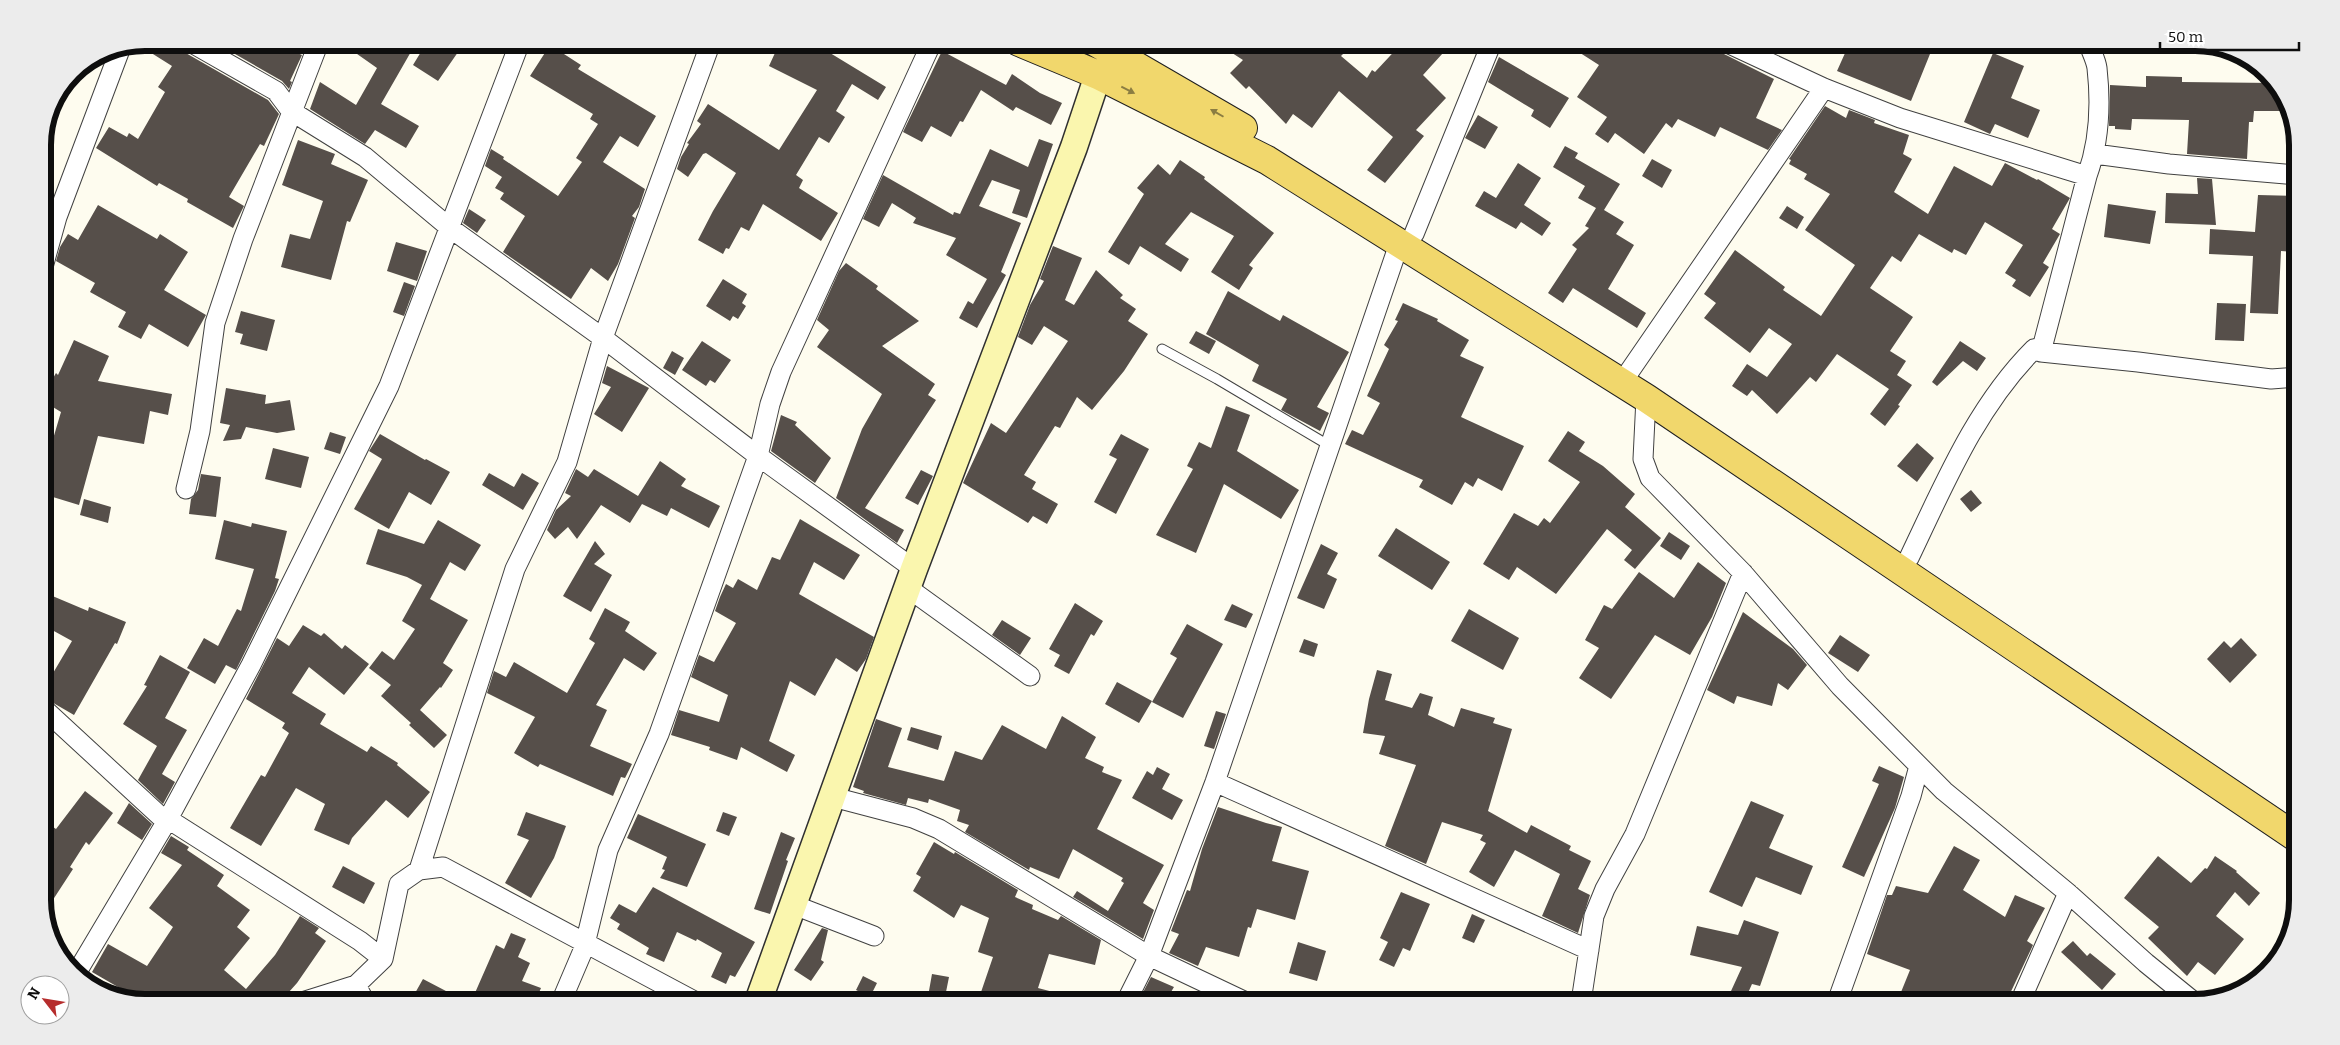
<svg xmlns="http://www.w3.org/2000/svg" width="2340" height="1045" viewBox="0 0 2340 1045" font-family="Bitter,serif">
	<rect width="100%" height="100%" fill="#fefcef"/>
	<!-- building -->
	<path fill="#564f4a" d="M146,42H179L184,52L268,100L279,114L264,146L260,144L229,197L244,206L233,228L187,202L188,199L159,183L157,186L96,148L109,127L127,137L129,133L138,139L165,92L158,87L172,66L137,44Z
		M214,42H273L302,55L290,81L292,82L289,89L282,81Z
		M340,42H398L412,50L381,104L419,126L406,148L375,130L365,144L310,109L320,82L356,105L377,68Z
		M427,42H465L438,81L413,65Z
		M780,42H812L886,87L878,100L852,84L836,111L845,117L829,143L819,137L796,175L803,180L799,188L838,213L821,241L763,204L749,231L741,227L729,249L726,248L723,254L698,240L713,211L736,173L706,153L703,154L688,177L677,169L681,157L689,144L687,143L701,124L697,121L708,104L779,150L817,90L769,66Z
		M1215,42H1327L1343,54L1341,56L1367,78L1372,70L1375,72L1403,42H1453L1423,75L1446,98L1416,130L1424,136L1385,183L1367,170L1393,137L1347,98L1339,91L1312,128L1293,114L1286,124L1249,86L1246,89L1230,73L1243,60Z
		M1563,42H1714L1720,52L1774,79L1756,118L1782,130L1768,150L1720,127L1715,137L1678,119L1672,128L1666,123L1644,154L1615,133L1608,143L1595,134L1607,117L1577,97L1599,65Z
		M1753,42H1774L1770,51Z
		M1850,42H1902L1930,54L1911,101L1837,71Z
		M550,45L581,65L578,69L656,116L638,147L620,136L603,162L645,189L639,207L632,216L635,218L618,264L608,281L591,268L571,299L503,252L525,216L500,199L504,193L495,188L502,177L485,166L491,149L504,157L503,159L558,196L582,162L576,158L598,124L590,119L593,114L530,76Z
		M942,51L1006,85L1012,74L1040,93L1062,103L1051,125L1016,107L1013,111L981,90L963,122L960,121L951,137L931,126L922,142L903,132Z
		M1993,53L2024,66L2011,98L2040,110L2028,138L1995,124L1990,134L1964,122Z
		M1499,57L1569,98L1550,128L1531,116L1534,110L1488,82Z
		M2146,76L2182,77V82L2274,83L2280,88L2288,111H2254L2253,122H2249L2247,159L2187,154L2189,120L2132,119L2131,130L2115,129V126H2109L2110,85L2146,87Z
		M1825,106L1846,118L1849,110L1875,120L1874,123L1909,135L1903,154L1912,159L1894,192L1928,214L1954,166L1992,186L2005,163L2037,180L2038,179L2070,198L2052,229L2060,234L2043,263L2049,267L2030,297L2012,286L2016,280L2005,273L2023,245L1985,222L1966,255L1954,249L1952,253L1919,234L1901,262L1892,256L1870,288L1913,317L1890,351L1906,361L1897,375L1912,385L1898,405L1900,406L1885,426L1870,414L1889,389L1837,354L1816,382L1810,377L1777,414L1752,390L1747,396L1732,386L1747,364L1767,377L1792,344L1769,328L1750,353L1704,318L1716,303L1704,294L1735,250L1785,287L1783,290L1821,316L1855,265L1805,230L1830,194L1804,179L1807,174L1789,164L1791,160L1789,159Z
		M1478,115L1498,127L1485,149L1465,138Z
		M1039,139L1053,144L1027,218L1012,213L1020,190L992,180L979,206L1021,223L1001,272L1006,275L977,328L959,318L968,301L973,304L987,279L946,255L956,238L913,223L916,218L892,203L879,227L863,219L883,175L953,215L954,212L960,214L990,149L1028,167Z
		M298,140L335,154L331,164L368,180L350,222L347,221L331,280L281,267L290,234L310,239L323,201L282,185Z
		M1565,146L1578,153L1575,158L1620,184L1604,210L1624,222L1616,234L1634,245L1608,289L1646,313L1637,328L1573,288L1563,303L1548,293L1577,249L1572,245L1589,228L1585,226L1596,208L1578,198L1585,186L1553,167Z
		M1652,159L1672,170L1662,188L1642,176Z
		M1180,160L1205,177L1204,179L1274,233L1249,265L1253,268L1239,290L1211,272L1234,236L1191,212L1165,244L1189,259L1181,272L1140,246L1129,265L1108,252L1144,194L1137,188L1158,164L1170,175Z
		M1518,163L1541,178L1524,205L1551,223L1542,236L1521,222L1516,229L1475,206L1484,191L1496,198Z
		M2197,178L2212,179L2216,225L2165,223L2166,193L2198,194Z
		M2258,195L2297,196V252L2281,251L2278,314L2250,313L2253,256L2209,254L2210,229L2255,232Z
		M2108,204L2156,211L2150,244L2104,237Z
		M98,205L157,239L160,234L188,252L164,290L206,315L188,347L149,324L141,339L118,327L126,312L90,292L95,283L56,261L60,247L68,234L78,240Z
		M1787,206L1804,217L1797,229L1779,218Z
		M469,209L486,220L477,233L463,223Z
		M396,242L427,251L417,281L387,271Z
		M1053,246L1082,258L1065,300L1074,305L1096,270L1123,295L1120,298L1136,309L1128,321L1148,334L1124,371L1092,410L1077,397L1060,428L1055,426L1024,475L1036,482L1032,489L1058,504L1047,524L1033,516L1028,523L963,483L991,423L1006,433L1068,341L1044,326L1032,345L1018,337L1030,305L1044,281L1040,279Z
		M846,263L878,286L876,289L919,321L882,346L935,384L928,395L936,400L865,508L904,530L897,543L836,498L862,429L882,394L817,347L829,330L817,320L839,271Z
		M723,279L747,294L742,303L746,306L738,319L733,316L730,321L706,306Z
		M404,282L415,286L404,316L393,312Z
		M1228,291L1280,321L1283,315L1349,352L1317,407L1329,413L1320,431L1281,410L1287,399L1252,381L1259,365L1206,334Z
		M1403,303L1438,319L1437,321L1469,340L1460,356L1484,367L1461,417L1524,446L1502,491L1478,478L1473,487L1465,482L1452,505L1419,487L1423,480L1345,444L1352,430L1363,435L1380,403L1367,396L1389,349L1384,345L1398,321L1395,320Z
		M2217,303L2246,304L2244,341L2215,340Z
		M241,311L275,320L267,351L240,344L243,334L235,332Z
		M1196,331L1216,341L1209,354L1189,343Z
		M74,340L109,356L98,381L172,394L168,415L150,411L144,444L98,436L79,505L43,494V465L45,466L61,412L43,401V387L48,378L52,380L56,373L58,375Z
		M702,341L731,360L715,383L710,380L706,386L682,370Z
		M1960,341L1986,358L1977,371L1963,361L1937,386L1932,382Z
		M672,351L684,358L675,375L663,368Z
		M607,366L649,388L622,432L594,414L611,387L602,383Z
		M226,388L266,395L265,404L290,400L295,430L277,433L246,427L241,439L223,441L230,425L220,423Z
		M1226,406L1250,415L1237,451L1299,490L1281,519L1224,484L1196,553L1156,535L1193,469L1187,466L1199,442L1211,448Z
		M781,415L797,422L795,425L831,458L815,483L771,451Z
		M1568,431L1585,442L1579,451L1603,466L1635,494L1625,507L1661,538L1635,569L1624,560L1632,550L1607,529L1556,594L1517,567L1509,580L1483,564L1514,513L1538,526L1544,518L1550,523L1580,482L1548,461Z
		M330,432L346,437L340,454L324,449Z
		M380,434L425,460L426,459L450,472L431,505L409,492L389,529L354,509L382,459L369,451Z
		M1121,434L1149,449L1116,514L1094,502L1117,459L1109,455Z
		M1917,443L1934,458L1917,482L1897,466Z
		M273,448L309,457L301,488L265,479Z
		M660,461L686,479L681,486L720,506L709,528L671,508L667,516L642,504L630,523L601,505L577,539L568,527L555,539L547,530L556,510L571,496L565,493L576,469L588,477L594,469L638,496Z
		M921,470L933,476L918,505L905,498Z
		M489,473L514,487L522,473L539,483L523,510L482,485Z
		M201,474L221,477L216,517L189,514L191,499L198,490Z
		M1971,490L1982,503L1971,512L1960,499Z
		M84,499L111,507L108,523L80,515Z
		M800,519L860,555L844,580L814,562L799,594L874,637L866,659L857,672L836,658L815,696L790,681L769,741L795,755L787,772L741,747L737,760L709,750L710,747L671,735L679,710L719,722L728,695L691,677L699,655L714,662L736,623L715,611L720,597L726,584L733,588L738,579L757,590L772,557L780,560Z
		M224,520L251,527L252,523L287,531L275,578L279,579L275,591L236,670L226,665L215,684L187,668L204,638L218,646L237,609L241,611L254,569L215,559Z
		M438,520L481,545L465,571L450,562L430,599L468,620L443,663L453,670L441,688L440,687L420,710L447,735L434,748L409,725L411,723L381,696L391,685L369,668L382,651L394,660L415,629L402,621L422,585L407,577L366,564L378,529L424,544Z
		M1396,528L1450,562L1432,590L1378,556Z
		M1669,532L1690,546L1681,560L1660,546Z
		M595,541L605,554L594,564L612,575L591,612L563,596Z
		M1321,544L1338,553L1327,574L1337,579L1324,609L1297,598Z
		M1698,562L1726,583L1712,617L1690,655L1655,635L1611,699L1579,678L1599,648L1585,640L1604,605L1612,609L1639,572L1674,598Z
		M43,592L88,611L89,607L126,622L117,644L115,643L74,715L43,697V690L72,641L43,625Z
		M1075,603L1103,621L1094,636L1091,634L1069,674L1054,666L1060,655L1049,649Z
		M1232,604L1253,614L1246,628L1224,620Z
		M605,608L630,622L625,631L657,653L644,671L624,658L596,705L607,710L590,746L632,764L625,778L621,777L613,796L540,764L538,767L514,753L535,717L487,693L494,671L506,677L514,662L567,693L595,643L589,639Z
		M1469,609L1519,638L1503,670L1451,641Z
		M1743,612L1793,649L1807,665L1788,690L1778,683L1772,706L1737,696L1734,704L1707,690Z
		M1002,620L1031,638L1020,655L992,635Z
		M1187,624L1223,644L1183,718L1152,702L1177,658L1170,654Z
		M303,625L321,636L324,633L342,649L345,645L369,664L344,695L309,667L292,693L326,714L320,724L367,752L371,746L398,763L397,765L430,792L408,818L386,800L352,838L349,845L314,830L325,804L296,788L261,846L230,828L261,775L265,777L289,733L282,728L285,723L246,699L277,638L289,646Z
		M1840,635L1870,655L1858,672L1828,653Z
		M2241,638L2257,655L2230,683L2207,659L2224,641L2231,648Z
		M1304,639L1318,644L1314,657L1299,652Z
		M160,655L190,672L165,718L187,730L162,774L175,782L163,804L138,780L157,746L123,724L147,686L144,685Z
		M1377,670L1392,674L1385,700L1412,708L1420,693L1433,697L1428,715L1454,727L1461,708L1495,718L1493,723L1512,729L1488,811L1527,833L1531,825L1571,846L1569,850L1591,861L1578,889L1590,895L1578,933L1542,916L1560,874L1515,850L1494,887L1469,872L1486,843L1480,840L1483,835L1442,822L1426,864L1385,846L1416,765L1379,754L1385,736L1363,733L1369,699Z
		M1117,682L1152,701L1139,723L1105,704Z
		M1216,711L1226,714L1214,749L1204,746Z
		M1062,716L1096,737L1085,758L1104,767L1102,772L1122,780L1097,829L1164,865L1143,903L1154,910L1143,939L1073,897L1077,891L1108,911L1124,883L1121,881L1123,878L1073,849L1059,879L1030,867L1029,870L965,832L969,825L957,821L960,810L929,799L928,803L908,798L906,805L863,793L864,791L853,787L876,719L902,728L888,767L944,781L955,751L982,760L1002,725L1046,749Z
		M911,727L942,736L938,750L907,740Z
		M1879,766L1904,777L1895,808L1864,877L1842,867L1879,784L1872,781Z
		M1157,767L1170,774L1162,789L1183,800L1172,820L1132,798L1147,771L1153,775Z
		M85,791L113,813L89,845L86,842L70,867L73,869L45,912L43,907V842L53,827L56,829Z
		M1751,801L1784,815L1769,848L1813,866L1801,895L1756,877L1742,907L1709,892Z
		M129,803L152,824L142,840L117,823Z
		M1218,807L1266,823L1282,827L1272,861L1309,871L1295,920L1257,909L1251,928L1248,927L1239,957L1206,947L1198,966L1169,953L1179,934L1171,931L1187,890L1190,891L1202,849Z
		M526,812L566,826L554,858L531,898L505,883L529,840L517,835Z
		M723,812L737,817L729,836L716,831Z
		M638,814L706,844L687,887L660,878L665,870L662,869L667,857L627,838Z
		M781,832L795,838L786,860L788,861L770,914L754,909Z
		M171,836L189,847L187,850L224,875L217,886L250,910L237,927L250,938L224,970L246,989L275,955L300,916L319,928L315,933L326,941L297,983L280,1002H146L127,999L130,994L92,972L108,944L147,966L173,927L149,908L182,865L161,853Z
		M934,842L954,854L955,852L1018,890L1015,897L1033,905L1032,909L1058,920L1061,916L1101,940L1095,965L1049,954L1038,988L1076,998L1075,1002H989L979,998L993,957L978,952L989,918L961,905L954,918L913,891L921,877L916,874Z
		M1954,846L1980,860L1963,890L2005,917L2015,895L2045,908L2027,941L2033,945L2006,1002H1897L1910,970L1867,954L1887,895H1892L1896,886L1928,893Z
		M2158,856L2191,883L2205,868L2207,869L2215,856L2237,871L2236,872L2260,893L2249,906L2235,892L2216,916L2244,939L2215,975L2198,962L2187,976L2148,938L2159,927L2124,898Z
		M343,866L375,883L364,904L332,887Z
		M653,887L755,942L735,977L730,975L726,984L711,977L722,953L697,939L696,941L677,932L664,962L646,954L649,948L617,929L620,924L610,918L619,904L636,913Z
		M1401,892L1430,904L1410,951L1403,948L1394,967L1379,960L1388,942L1380,938Z
		M1472,914L1485,920L1474,943L1462,938Z
		M1744,920L1779,932L1760,986L1752,984L1744,1002H1726L1742,967L1690,955L1697,926L1738,935Z
		M822,928L828,930L821,960L824,962L811,981L794,970Z
		M511,933L526,939L518,957L530,963L522,981L541,988L535,1002H471L496,945L504,949Z
		M2073,941L2087,956L2090,953L2116,974L2102,990L2061,952Z
		M1298,942L1326,951L1317,981L1289,973Z
		M932,974L949,977L944,1002H927Z
		M863,976L877,983L870,997L856,990Z
		M1151,977L1174,987L1165,1002H1138Z
		M423,979L467,1002H410Z"/>
	<g fill="none" stroke-linecap="round" stroke-linejoin="round">
		<defs>
			<path id="lane" d="M1162,349L1217,379L1330,446"/>
			<path id="street" d="M190,42L276,91L291,111L365,157L450,228L603,338L758,456L914,569
				M1725,42L1824,88L1900,118L2087,176
				M2095,154L2169,164L2297,175
				M1414,234L1492,42
				M43,267L57,217L121,47
				M2041,352L2138,362L2271,379L2297,377
				M1629,372L1824,88
				M1646,398L1643,459L1650,478L1743,573L1840,686L1944,791L2068,893L2146,963L2194,1002
				M186,489L200,431L215,323L243,239L319,42
				M1909,558C1944,485 1976,407 2034,349L2041,352L2087,176C2099,143 2101,104 2097,68C2096,60 2091,51 2088,42
				M908,588L1030,676
				M43,708L160,816L168,819L360,941L383,959L356,985L365,1002
				M1215,782L1589,950
				M833,797L913,818L939,829L1149,956L1246,1002
				M419,870L515,569L567,462L603,338L711,42
				M794,905L874,936
				M383,959L399,884L419,870L443,867L696,1002
				M77,972L168,819L251,665L389,386L520,42
				M302,1002L356,985
				M561,1002L584,948L608,850L659,734L758,456L770,404L781,372L932,42
				M1126,1002L1149,956L1215,782L1399,244
				M1581,1002L1594,916L1605,889L1635,834L1743,573
				M1837,1002L1911,796L1919,766
				M2020,1002L2068,893"/>
			<path id="secondary" d="M1124,60L1135,42
				M758,1002L914,569L1074,147L1098,75"/>
			<path id="primary" d="M1019,42L1098,75L1267,160L1646,398L2297,838
				M1095,42L1243,128"/>
		</defs>
		<!-- lane casing -->
		<use href="#lane" stroke="#414141" stroke-width="11"/>
		<!-- street casing -->
		<use href="#street" stroke="#414141" stroke-width="21"/>
		<!-- secondary casing -->
		<use href="#secondary" stroke="#303030" stroke-width="29"/>
		<!-- primary casing -->
		<use href="#primary" stroke="#1f1f1f" stroke-width="30"/>
		<!-- lane -->
		<use href="#lane" stroke="#fff" stroke-width="9"/>
		<!-- street -->
		<use href="#street" stroke="#fff" stroke-width="19"/>
		<!-- secondary -->
		<use href="#secondary" stroke="#faf6ae" stroke-width="26"/>
		<!-- primary -->
		<use href="#primary" stroke="#f1d76c" stroke-width="28"/>
	</g>
	<!-- one-way arrows -->
	<defs><path id="oneway-solid" d="M-6-.8H1V-3.2L6.5 0L1 3.2V.8H-6Z" transform="scale(1.25)"/></defs>
	<g fill="#8b7d42">
		<use href="#oneway-solid" transform="translate(1128 90) rotate(27)"/>
		<use href="#oneway-solid" transform="translate(1217 113) rotate(-150)"/>
	</g>
	<!-- crop -->
	<path d="M0 0H2340V1045H0ZM145 51H2195A94 94 0 0 1 2289 145V900A94 94 0 0 1 2195 994H145A94 94 0 0 1 51 900V145A94 94 0 0 1 145 51Z" fill="#ececec" fill-rule="evenodd"/>
	<path fill="none" stroke="#0e0e0e" stroke-width="6" d="M145 51H2195A94 94 0 0 1 2289 145V900A94 94 0 0 1 2195 994H145A94 94 0 0 1 51 900V145A94 94 0 0 1 145 51Z"/>
	<!-- north arrow -->
	<g transform="translate(45 1000) rotate(301)"><circle r="24" fill="#ffffff" stroke="#9f9f9f"/>
	<path d="M0-4L9 19L0 12L-9 19Z" fill="#b62d2d"/>
	<text y="-8" font-size="14" font-weight="bold" text-anchor="middle" fill="#0e0e0e">N</text>
	</g>
	<!-- scale -->
	<path d="M2160 42v8h139v-8" fill="none" stroke="#0e0e0e" stroke-width="2.5"/>
	<text x="2168" y="42" font-size="15" fill="#0e0e0e" stroke="#ffffff" stroke-width="4" paint-order="stroke">50 m</text>
</svg>
